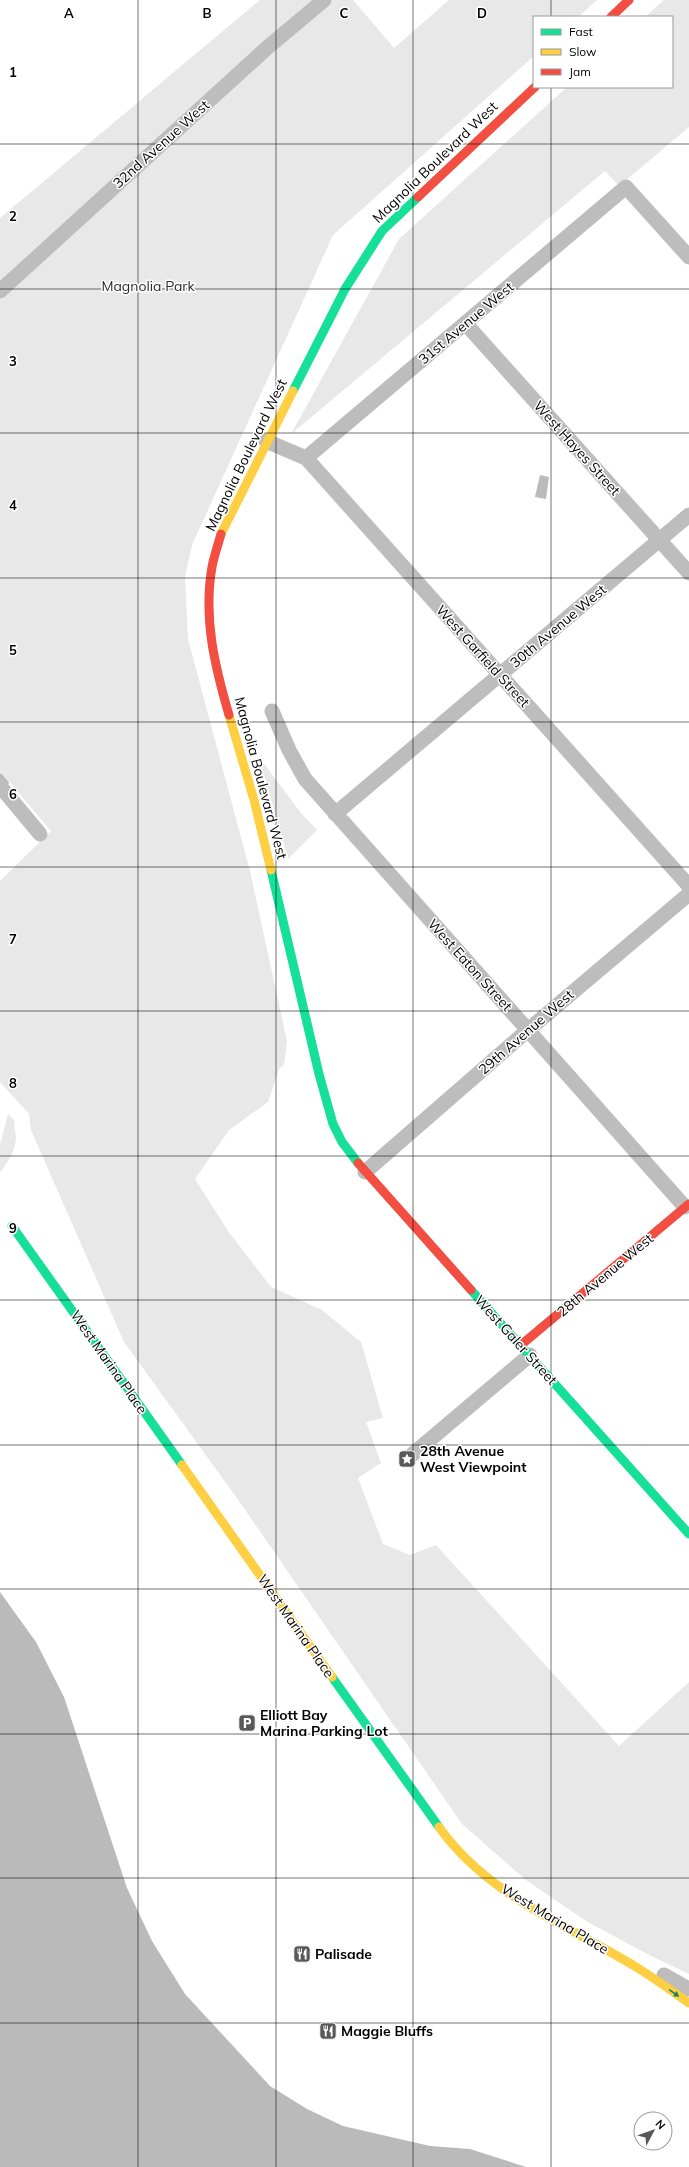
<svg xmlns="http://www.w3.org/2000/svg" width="689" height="2167" viewBox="0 0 689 2167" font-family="Mulish,sans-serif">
	<rect width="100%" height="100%" fill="#fff"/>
	<!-- green -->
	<path fill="#e8e8e8" d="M260,0H353L394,48L449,0H597L578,17H534V56L333,235L192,545L185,577L188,639L250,871L287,1041L284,1065L279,1069L268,1102L229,1130L195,1179L228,1231L271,1287L322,1310L361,1342L383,1418L366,1422L381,1463L358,1478L383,1544L410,1555L436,1545L619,1746L689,1682V1974L649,1955L586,1921L526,1880L462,1824L239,1501L124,1342L31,1130L29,1114L0,1082V881L51,831L0,771V218Z
		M664,0H689V127L619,186L605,171L291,434L399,239L567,87H672V17H645Z
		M259,757L301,813L317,830L288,859Z
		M8,1114L15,1121C13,1128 16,1131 16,1137C16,1150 7,1163 0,1173V1145Z"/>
	<!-- water -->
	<path fill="#bababa" d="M540,475L549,477L546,499L535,497Z
		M0,1592L36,1642L64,1697L127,1888L152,1941L185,1994L270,2086L307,2109L343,2126L430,2146L470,2149L526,2167H0Z"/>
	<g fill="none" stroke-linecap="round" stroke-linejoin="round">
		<!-- stream -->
		<path stroke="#bababa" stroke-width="5.5" d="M0,776L6,783"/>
		<!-- street -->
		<path stroke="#bdbdbd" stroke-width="15" d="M0,291L268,47L324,0
			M465,323L689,573
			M266,441L306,458L689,886
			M306,458L626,187L689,257
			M272,711L289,750L305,779L685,1207
			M0,786L40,834
			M335,814L689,515
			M365,1172L528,1030L689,894
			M407,1459L530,1355
			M664,1975L689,1989"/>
		<!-- fast -->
		<path stroke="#16e098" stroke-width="9" d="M293,391L345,289L382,231L418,197
			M271,870L319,1074L333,1124L342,1142L358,1163
			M12,1226L182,1465
			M471,1290L689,1534
			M332,1677L439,1827"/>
		<!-- slow -->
		<path stroke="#ffcf43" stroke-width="9" d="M221,534L293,391
			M229,715L254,800L271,870
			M182,1465L332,1677
			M439,1827C487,1895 567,1925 636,1967C654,1978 672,1991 689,2003"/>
		<!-- jam -->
		<path stroke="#f24e42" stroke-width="9" d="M611,17L629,0
			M418,197L535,87
			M221,534C218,545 214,556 212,567C203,618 215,667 229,715
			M358,1163L471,1290
			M521,1345L689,1204"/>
	</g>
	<!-- one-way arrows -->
	<defs><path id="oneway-solid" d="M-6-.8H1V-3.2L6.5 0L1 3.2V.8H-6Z"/></defs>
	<use fill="#0d865b" href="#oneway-solid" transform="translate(674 1993) rotate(35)"/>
	<!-- grid -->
	<path fill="none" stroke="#000" stroke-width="1" stroke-opacity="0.55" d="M138,0V2167M276,0V2167M413,0V2167M551,0V17M551,87V2167M0,144H689M0,289H689M0,433H689M0,578H689M0,722H689M0,867H689M0,1011H689M0,1156H689M0,1300H689M0,1445H689M0,1589H689M0,1734H689M0,1878H689M0,2023H689"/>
	<!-- icons -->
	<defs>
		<symbol id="sight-square" viewBox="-11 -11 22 22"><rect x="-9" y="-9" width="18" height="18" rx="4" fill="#595959" stroke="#fff"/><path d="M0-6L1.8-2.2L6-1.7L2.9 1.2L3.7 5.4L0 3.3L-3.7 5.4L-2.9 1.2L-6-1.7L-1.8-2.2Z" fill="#fff"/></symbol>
		<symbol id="parking-square" viewBox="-11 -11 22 22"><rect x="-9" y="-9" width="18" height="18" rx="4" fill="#595959" stroke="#fff"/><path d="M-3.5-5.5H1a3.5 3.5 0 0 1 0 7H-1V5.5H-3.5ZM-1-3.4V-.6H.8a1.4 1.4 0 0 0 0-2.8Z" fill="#fff"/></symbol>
		<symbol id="restaurant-square" viewBox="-11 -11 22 22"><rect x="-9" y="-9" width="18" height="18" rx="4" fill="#595959" stroke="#fff"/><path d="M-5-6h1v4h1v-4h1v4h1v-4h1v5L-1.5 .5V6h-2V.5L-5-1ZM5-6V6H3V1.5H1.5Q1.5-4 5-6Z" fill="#fff"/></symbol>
	</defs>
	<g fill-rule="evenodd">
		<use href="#sight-square" x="397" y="1449" width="20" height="20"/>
		<use href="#parking-square" x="237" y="1713" width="20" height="20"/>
		<use href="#restaurant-square" x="292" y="1944" width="20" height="20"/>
		<use href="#restaurant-square" x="318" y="2021" width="20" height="20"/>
	</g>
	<g text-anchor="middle" stroke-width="3" stroke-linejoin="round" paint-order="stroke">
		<!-- street labels -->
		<g font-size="14" fill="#000" stroke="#fff">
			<text transform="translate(161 144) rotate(-42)" y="5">32nd Avenue West</text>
			<text transform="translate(435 162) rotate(-44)" y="5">Magnolia Boulevard West</text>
			<text transform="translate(466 323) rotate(-40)" y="5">31st Avenue West</text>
			<text transform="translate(577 448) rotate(48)" y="5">West Hayes Street</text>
			<text transform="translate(246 455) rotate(-64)" y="5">Magnolia Boulevard West</text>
			<text transform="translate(558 626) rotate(-40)" y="5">30th Avenue West</text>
			<text transform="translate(483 656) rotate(48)" y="5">West Garfield Street</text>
			<text transform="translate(261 778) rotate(75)" y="5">Magnolia Boulevard West</text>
			<text transform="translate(470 965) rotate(48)" y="5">West Eaton Street</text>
			<text transform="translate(526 1032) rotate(-41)" y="5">29th Avenue West</text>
			<text transform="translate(605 1275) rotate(-40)" y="5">28th Avenue West</text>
			<text transform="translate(516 1340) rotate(48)" y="5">West Galer Street</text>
			<text transform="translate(109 1362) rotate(55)" y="5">West Marina Place</text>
			<text transform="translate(296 1626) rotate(55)" y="5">West Marina Place</text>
			<text transform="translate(555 1919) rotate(31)" y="5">West Marina Place</text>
		</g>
		<!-- park labels -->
		<g font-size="14" fill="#2d2d2d" stroke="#fff">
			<text x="148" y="291">Magnolia Park</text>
		</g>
		<!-- poi labels -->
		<g font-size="14" font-weight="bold" fill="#000" stroke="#fff" text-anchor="start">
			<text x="420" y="1456">28th Avenue<tspan x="420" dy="16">West Viewpoint</tspan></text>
			<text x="260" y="1720">Elliott Bay<tspan x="260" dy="16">Marina Parking Lot</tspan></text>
			<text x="315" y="1959">Palisade</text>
			<text x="341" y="2036">Maggie Bluffs</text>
		</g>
	</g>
	<g font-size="13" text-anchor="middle" font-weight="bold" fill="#000" stroke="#fff" stroke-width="3" stroke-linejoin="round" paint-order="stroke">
		<text x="69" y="18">A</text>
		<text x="207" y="18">B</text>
		<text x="344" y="18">C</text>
		<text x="482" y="18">D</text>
		<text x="13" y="77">1</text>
		<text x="13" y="221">2</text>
		<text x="13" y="366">3</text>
		<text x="13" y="510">4</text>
		<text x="13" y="655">5</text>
		<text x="13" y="799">6</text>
		<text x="13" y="944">7</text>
		<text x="13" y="1088">8</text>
		<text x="13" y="1233">9</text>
	</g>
	<!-- legend -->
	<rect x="533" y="16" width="140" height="72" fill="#ffffff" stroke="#999999"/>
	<rect x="541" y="29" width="20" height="6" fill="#16e098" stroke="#999999"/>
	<text x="569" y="36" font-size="12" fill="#000000">Fast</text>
	<rect x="541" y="49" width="20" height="6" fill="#ffcf43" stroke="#999999"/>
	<text x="569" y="56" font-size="12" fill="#000000">Slow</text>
	<rect x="541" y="69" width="20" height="6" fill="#f24e42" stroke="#999999"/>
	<text x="569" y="76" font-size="12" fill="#000000">Jam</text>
	<!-- north arrow -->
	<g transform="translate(653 2131) rotate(49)"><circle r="19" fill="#ffffff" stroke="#999999"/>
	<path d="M0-3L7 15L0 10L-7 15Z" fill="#595959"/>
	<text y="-6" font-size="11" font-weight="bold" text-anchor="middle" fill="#000000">N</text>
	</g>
</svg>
